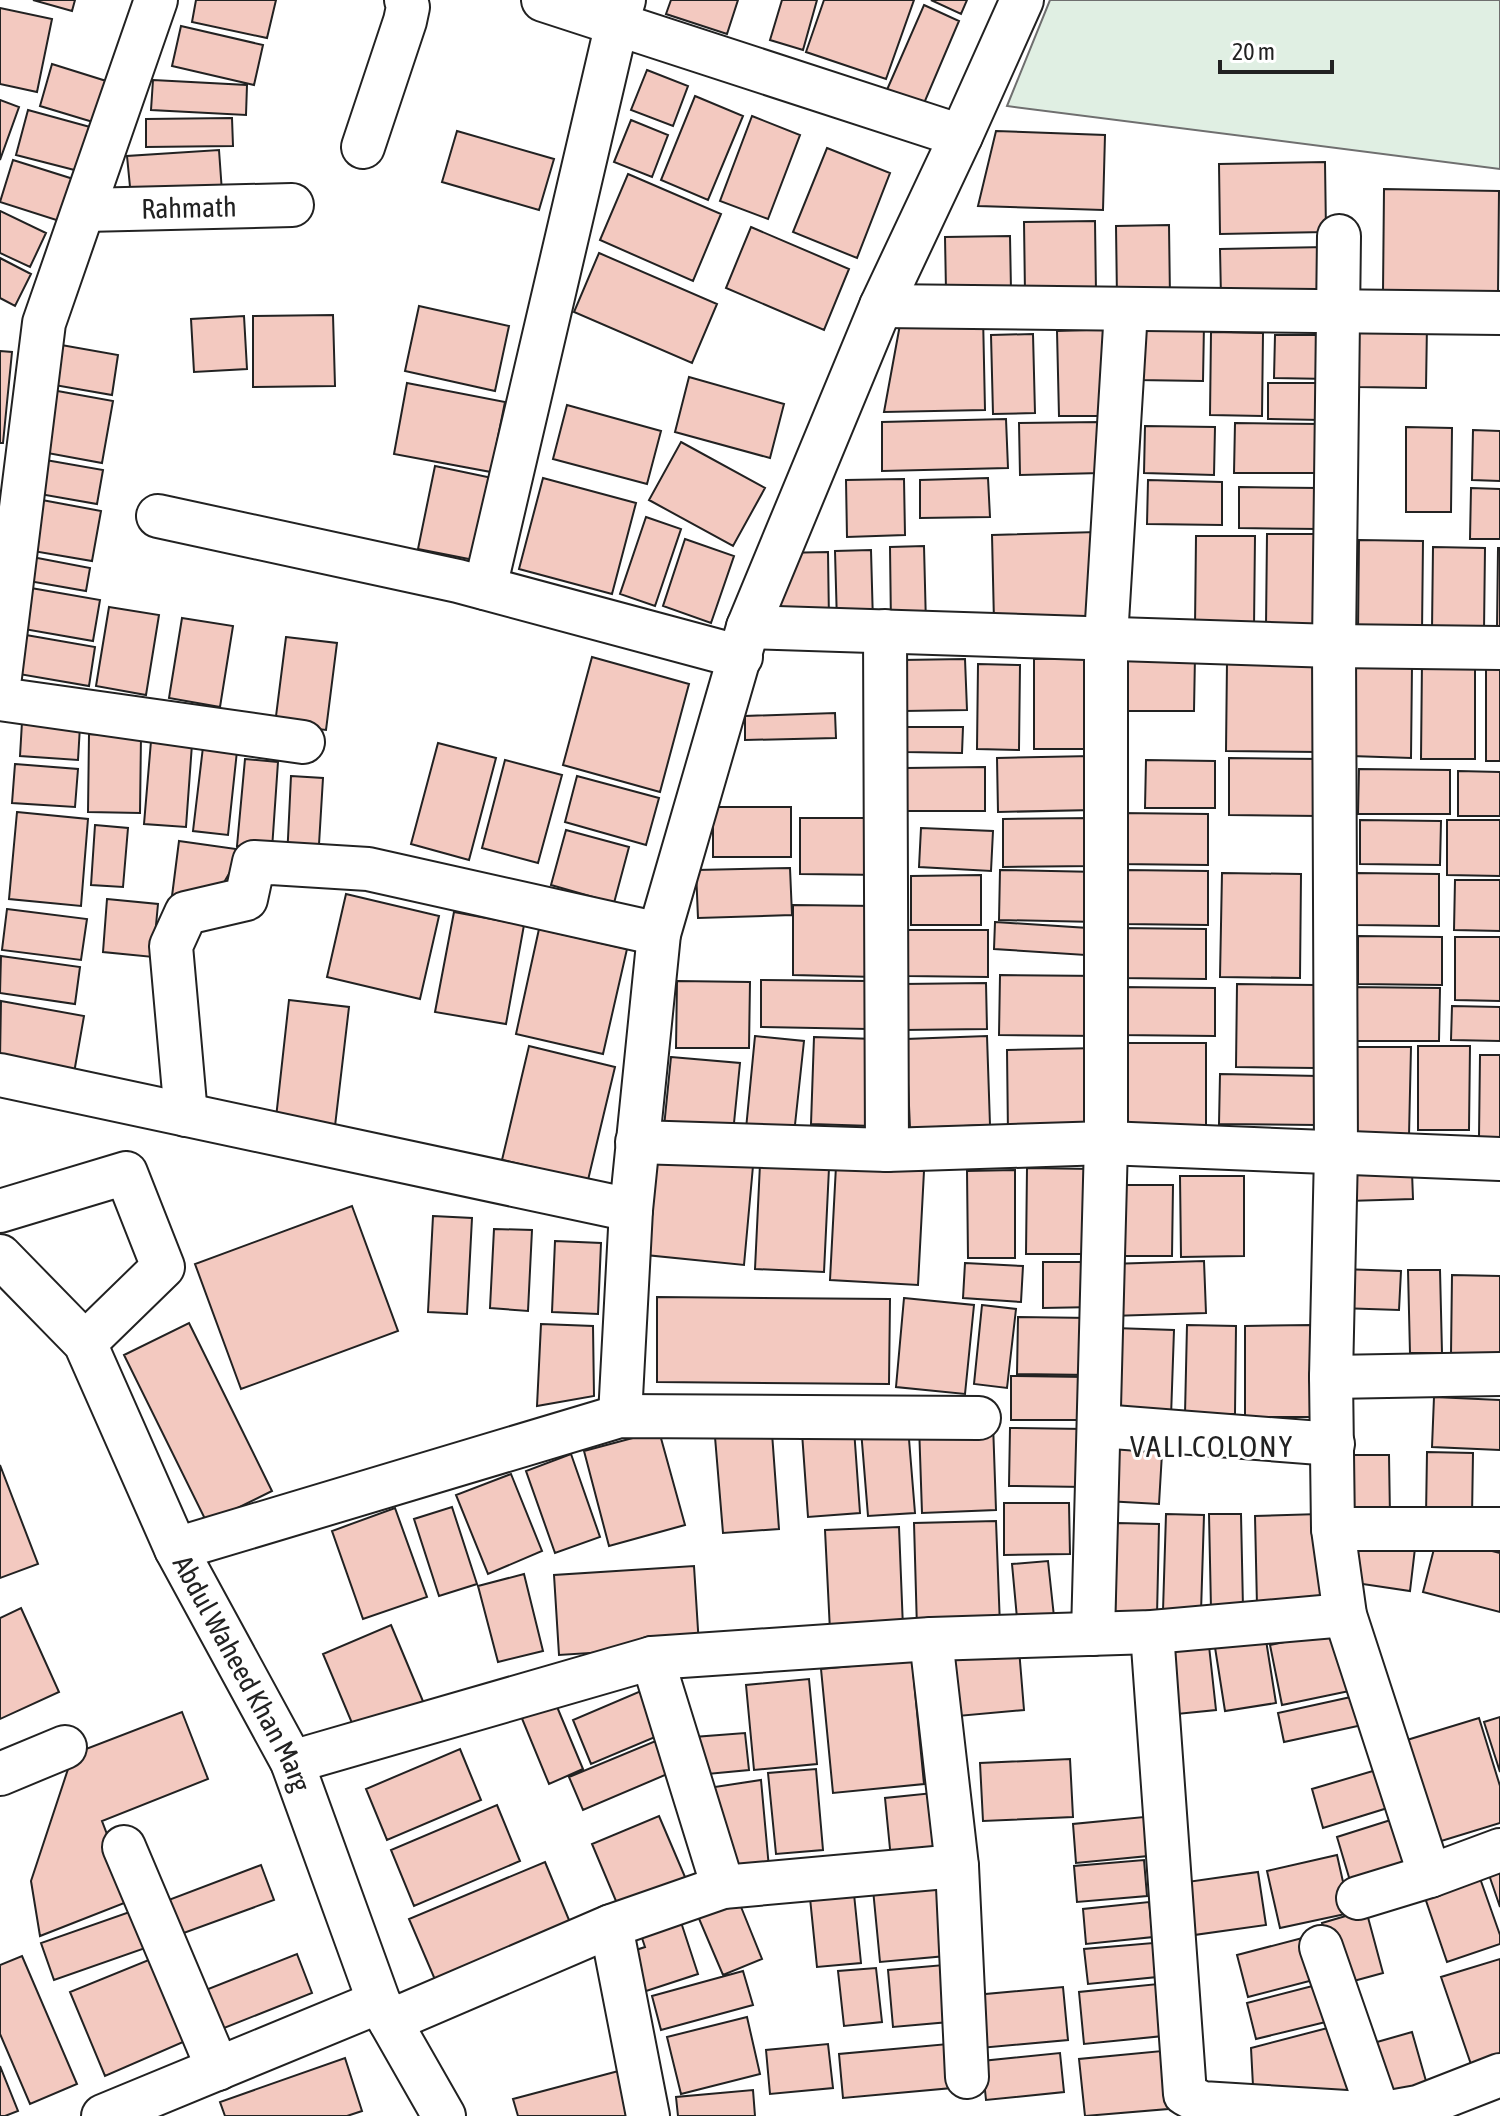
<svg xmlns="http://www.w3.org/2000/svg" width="1500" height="2116" viewBox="0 0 1500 2116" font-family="'Asap Condensed',sans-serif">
	<rect width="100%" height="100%" fill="#fff"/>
	<!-- green -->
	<path fill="#e0efe3" stroke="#6f6f6f" stroke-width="2" d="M1050,0H1500V169L1007,106Z"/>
	<!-- building -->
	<path fill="#f3c9c0" stroke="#222" stroke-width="2" d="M33,0H75L72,11Z
		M196,0H276L267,38L192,22Z
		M671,0H738L727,34L666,14Z
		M782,0H817L803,50L770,40Z
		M824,0H914L886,79L806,52Z
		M931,0H967L961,14Z
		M924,5L959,21L922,108L886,92Z
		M0,8L52,19L37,92L0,84Z
		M181,26L263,45L254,85L172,66Z
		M52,64L119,85L106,126L40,106Z
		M647,70L688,86L673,126L631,110Z
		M153,80L247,85L246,115L151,110Z
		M695,96L743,116L708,200L661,180Z
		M0,100L19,107L0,160Z
		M28,110L101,130L90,174L16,155Z
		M752,116L800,135L768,219L720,201Z
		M232,118L233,146L146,147V119Z
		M631,120L668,135L652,177L614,162Z
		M457,131L554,159L539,210L442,182Z
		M996,131L1105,135L1103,210L978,206Z
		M827,148L890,173L857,258L793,232Z
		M219,150L222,192L131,197L127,156Z
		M13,160L86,183L72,225L0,202Z
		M1325,162L1326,232L1220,234L1219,164Z
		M628,174L721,214L693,281L600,240Z
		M1384,189L1499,191L1498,294L1383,292Z
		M0,211L46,233L30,267L0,253Z
		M1095,221L1096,293L1025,294L1024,222Z
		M1169,225L1170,298L1117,299L1116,226Z
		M751,227L849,269L824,330L726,288Z
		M1010,236L1011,290L946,291L945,237Z
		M1328,247L1329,296L1221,298L1220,249Z
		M599,253L717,304L692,363L574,312Z
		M0,258L31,274L15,306L0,298Z
		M419,306L509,326L495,391L405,371Z
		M333,315L335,386L253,387V316Z
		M983,315L985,410L884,412L901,319Z
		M244,316L247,369L194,372L191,319Z
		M1138,323L1204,324L1203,381L1137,380Z
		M1358,323L1427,324L1426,388L1357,387Z
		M1116,329L1118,416H1059L1057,331Z
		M1211,332L1263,333L1262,416L1210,415Z
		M1033,334L1035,413L993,414L991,335Z
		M1275,335H1329V379L1274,378Z
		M50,343L118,355L112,395L43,383Z
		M0,351L12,352L3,443H0Z
		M689,377L784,404L770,458L675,432Z
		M407,383L505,402L491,472L394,454Z
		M1268,383H1321V420L1268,419Z
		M52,390L113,401L102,463L42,452Z
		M567,405L661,431L647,484L553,459Z
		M1006,419L1008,468L882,471V422Z
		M1100,422L1101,473L1020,475L1019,423Z
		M1235,423L1321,424L1320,473H1234Z
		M1145,426L1215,427L1214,475L1144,473Z
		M1406,427L1452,428L1451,512H1406Z
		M1473,430L1500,431V481L1472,480Z
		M681,442L765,488L733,546L649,500Z
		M40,459L103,470L97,504L34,493Z
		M435,466L497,479L479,561L418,549Z
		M543,478L636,503L612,594L519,569Z
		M988,478L990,517L920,518V480Z
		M904,479L905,535L847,537L846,480Z
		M1148,480L1222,482V525L1147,524Z
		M1239,487L1319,488V529L1239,528Z
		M1471,488L1500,489V539H1470Z
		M42,500L101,511L92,561L33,551Z
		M646,517L681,529L655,606L620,594Z
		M1097,532L1099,620L994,622L992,535Z
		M1267,534H1327L1326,628L1266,626Z
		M1196,536H1255L1254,628L1195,627Z
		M685,539L734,556L711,623L663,606Z
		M1359,540L1423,541L1422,633L1358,632Z
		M924,546L926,625L891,626L890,547Z
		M1433,547L1485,548L1484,631L1432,630Z
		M1498,548H1500V629H1497Z
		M871,550L873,623H837L835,551Z
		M828,552L829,622L781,623L780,553Z
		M27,556L90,568L86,591L23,580Z
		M31,588L100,600L93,641L24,629Z
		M109,607L159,615L146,695L96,686Z
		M182,618L233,626L220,707L169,698Z
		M26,635L95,647L89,686L19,674Z
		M286,637L337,643L326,730L275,724Z
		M1128,655H1195L1194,711H1128Z
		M592,657L689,684L660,792L563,765Z
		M1091,658L1093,749H1034V659Z
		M965,659L967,710L904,711L902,660Z
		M1422,660H1475V759H1421Z
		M1227,661L1320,662L1319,752L1226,751Z
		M1486,663H1500V761H1486Z
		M978,664L1020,665L1019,750L977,749Z
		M1351,664L1412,665L1411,758L1351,756Z
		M835,713L836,738L745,740V716Z
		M22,722L80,726L78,760L20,756Z
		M905,727H963L962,753L906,752Z
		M89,734L141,735L140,813L88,812Z
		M151,741L192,744L186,827L144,824Z
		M438,743L496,758L469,860L411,844Z
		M203,747L237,751L228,835L193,831Z
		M1092,756L1094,810L998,812L997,758Z
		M1229,758L1321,759L1320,816L1229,815Z
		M245,759L278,762L272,849L237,846Z
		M505,760L562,775L538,863L482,848Z
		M1146,760L1215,761V808H1145Z
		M15,764L78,769L75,807L12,803Z
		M985,767V811H906V768Z
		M1359,769L1450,770V814H1358Z
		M1458,771L1500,772V816H1458Z
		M291,776L323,778L318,861L287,859Z
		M577,776L659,798L646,845L565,822Z
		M713,807H791V857H713Z
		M17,812L88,819L81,906L9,899Z
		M1119,813L1208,814V865L1118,864Z
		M800,818H883L884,875L800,874Z
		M1093,818L1094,866L1003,867V819Z
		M1360,820L1441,821L1440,865L1360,864Z
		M1447,820H1500V876L1447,875Z
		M95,825L128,828L123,887L91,885Z
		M921,828L993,831L991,871L919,867Z
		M566,830L629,847L614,903L551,885Z
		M179,841L243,850L223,884L172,896Z
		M790,868L792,915L698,918L696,870Z
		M1000,870L1098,872L1097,922L999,920Z
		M1124,870L1208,871V925L1123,924Z
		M1222,873L1301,874L1300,978L1220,977Z
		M1356,873L1439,874V926L1356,925Z
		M981,875V925H911V876Z
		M1455,880H1500V931L1454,930Z
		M346,894L439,916L420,999L327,977Z
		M107,899L158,904L153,957L103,952Z
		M793,905L877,906L876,977L793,975Z
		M7,909L87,919L81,960L2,950Z
		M454,912L524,925L506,1024L435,1012Z
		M995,922L1103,929L1101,956L994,949Z
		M1119,928L1206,929V979L1119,978Z
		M539,929L627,949L603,1054L516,1034Z
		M907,930H988V977L907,976Z
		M1358,936L1442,937V985L1358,984Z
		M1455,937H1500V1001L1455,1000Z
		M1,956L80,967L75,1004L0,993Z
		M1000,975L1101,976V1036L999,1035Z
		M761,980L868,981V1029L761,1027Z
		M677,981L750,982L749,1048H676Z
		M986,983L987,1029L903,1030V984Z
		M1237,984L1315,985V1068L1236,1067Z
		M1120,987L1215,988V1036L1119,1035Z
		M1349,987L1440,988L1439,1041H1348Z
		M289,1000L349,1007L335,1126L276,1118Z
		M1,1001L84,1016L74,1073L0,1059Z
		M1452,1006L1500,1007V1041L1451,1040Z
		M755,1036L804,1041L794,1134L746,1129Z
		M987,1036L990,1125L910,1128L906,1039Z
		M814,1037L874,1039L872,1126L811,1124Z
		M1121,1043H1206V1132L1121,1131Z
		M529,1046L615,1067L588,1180L502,1160Z
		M1418,1046H1470L1469,1130H1418Z
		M1353,1047H1411L1409,1136H1352Z
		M1098,1048L1101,1133L1008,1135L1007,1050Z
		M1480,1055H1500V1138L1479,1137Z
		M671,1057L740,1063L733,1133L664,1127Z
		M1220,1074L1318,1076V1125L1219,1124Z
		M646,1155L753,1166L744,1265L636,1254Z
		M760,1164L829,1168L824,1272L755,1269Z
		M836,1166L924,1171L918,1285L830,1280Z
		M1027,1168L1093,1169V1254H1026Z
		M1015,1170V1258H968L967,1171Z
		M1412,1172L1413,1199L1348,1201L1347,1174Z
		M1180,1176H1244V1256L1181,1257Z
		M1119,1185H1173L1172,1256H1118Z
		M352,1206L398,1331L241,1389L195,1264Z
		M433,1216L472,1218L467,1314L428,1312Z
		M494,1229L532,1230L528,1311L490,1308Z
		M555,1241L601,1243L598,1314L552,1312Z
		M1204,1261L1206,1313L1111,1316L1110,1264Z
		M1043,1262H1095V1307L1043,1308Z
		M965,1263L1023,1266L1021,1302L963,1298Z
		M1340,1269L1401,1271L1399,1310L1339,1308Z
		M1408,1270H1440L1442,1353H1410Z
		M1452,1275L1500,1276V1355L1451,1354Z
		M657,1297L890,1299L889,1384L657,1382Z
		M904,1298L974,1305L965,1394L896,1387Z
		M982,1305L1016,1309L1007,1388L974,1384Z
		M1018,1317L1091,1318V1375L1017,1374Z
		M189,1323L272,1491L207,1523L124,1355Z
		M541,1324L593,1326L594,1396L537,1406Z
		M1187,1325L1236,1326L1235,1414H1185Z
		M1311,1325L1312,1417H1245V1326Z
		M1114,1328L1174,1330L1171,1417L1112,1415Z
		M1011,1376L1086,1377V1420H1011Z
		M1434,1397L1500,1400V1450L1432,1447Z
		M993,1423L996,1510L922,1513L919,1425Z
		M908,1427L915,1513L868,1516L861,1430Z
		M1010,1428L1085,1429V1487L1009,1486Z
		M854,1429L860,1513L808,1517L802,1433Z
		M659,1431L685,1525L609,1546L584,1451Z
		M772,1433L779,1529L723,1533L715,1437Z
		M1109,1433L1163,1436L1159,1504L1106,1501Z
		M1427,1452L1473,1453L1472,1517L1426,1516Z
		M571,1454L600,1537L555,1553L526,1471Z
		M1340,1455H1389L1390,1517H1340Z
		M0,1465L38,1564L0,1578Z
		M511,1474L542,1551L488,1574L456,1495Z
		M1004,1503H1069L1070,1554L1004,1555Z
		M452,1507L477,1584L439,1596L414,1519Z
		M395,1508L427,1597L363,1619L332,1531Z
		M1166,1514L1204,1515L1201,1612L1163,1611Z
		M1209,1514H1241L1243,1608L1211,1609Z
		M1320,1514L1323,1604L1257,1606L1255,1516Z
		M996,1521L1000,1626L917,1629L914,1523Z
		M1117,1523L1159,1524L1157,1616L1115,1615Z
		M899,1527L903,1628L830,1631L825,1530Z
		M1437,1537L1500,1553V1612L1423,1592Z
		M1355,1539L1415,1548L1410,1591L1349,1582Z
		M1048,1561L1055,1626L1018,1629L1012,1564Z
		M694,1566L699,1646L559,1655L554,1575Z
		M524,1574L543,1651L498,1662L478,1586Z
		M21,1608L59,1692L0,1719V1618Z
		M391,1625L425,1706L357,1735L323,1654Z
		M1347,1629L1359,1689L1282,1705L1270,1645Z
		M1265,1634L1276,1703L1225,1711L1214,1641Z
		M1209,1646L1216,1710L1167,1715L1161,1651Z
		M1019,1649L1024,1710L958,1716L954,1654Z
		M912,1660L924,1784L833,1793L821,1669Z
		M809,1679L817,1764L754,1770L746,1685Z
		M648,1688L667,1732L591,1764L573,1720Z
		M550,1690L583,1769L549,1784L516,1704Z
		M1360,1695L1367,1724L1284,1742L1278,1713Z
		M182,1712L208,1779L102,1821L132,1900L40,1936L31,1881L73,1754Z
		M1500,1717V1772L1484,1722Z
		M1479,1718L1500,1786V1823L1438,1842L1407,1740Z
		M745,1733L749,1770L697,1775L694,1737Z
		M658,1740L672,1772L583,1810L569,1777Z
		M460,1749L481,1800L387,1840L366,1789Z
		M1070,1759L1073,1817L983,1821L980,1763Z
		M1383,1768L1394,1806L1323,1828L1312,1789Z
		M816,1769L823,1850L776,1854L768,1773Z
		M761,1780L769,1868L727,1872L708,1788Z
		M933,1793L939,1854L891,1859L885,1798Z
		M497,1805L520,1861L414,1906L391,1850Z
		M659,1816L688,1884L621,1913L592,1844Z
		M1144,1817L1148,1856L1076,1863L1073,1824Z
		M1400,1817L1415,1863L1351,1884L1337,1837Z
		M1337,1855L1350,1913L1280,1928L1267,1871Z
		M1144,1860L1147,1896L1077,1902L1074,1866Z
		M545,1862L574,1932L439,1989L409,1919Z
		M1500,1862V1907L1486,1866Z
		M261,1865L274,1900L170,1938L158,1904Z
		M1476,1867L1500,1935V1944L1447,1962L1421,1886Z
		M1258,1872L1266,1925L1194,1935L1187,1882Z
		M938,1873L946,1956L880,1962L872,1879Z
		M854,1894L861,1963L817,1967L810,1898Z
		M737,1897L762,1959L723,1975L697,1914Z
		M1149,1902L1153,1937L1086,1944L1083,1909Z
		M141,1908L154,1945L54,1980L41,1943Z
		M1366,1910L1383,1973L1339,1985L1322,1923Z
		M678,1913L698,1974L637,1994L624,1954L645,1947L638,1926Z
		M1310,1936L1321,1978L1248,1997L1237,1955Z
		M1153,1943L1157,1977L1088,1984L1084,1949Z
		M297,1954L312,1993L209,2034L193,1995Z
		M22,1956L77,2084L30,2104L0,2034V1965Z
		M156,1957L190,2039L105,2076L70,1992Z
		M1500,1959V2064L1474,2073L1441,1977Z
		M944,1965L949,2022L893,2027L888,1970Z
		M876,1968L882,2022L844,2026L838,1971Z
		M743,1971L753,2005L661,2030L652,1996Z
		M1328,1982L1338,2019L1256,2039L1247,2003Z
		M1158,1984L1163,2036L1084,2044L1079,1992Z
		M1063,1987L1068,2040L980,2048L975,1995Z
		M747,2017L760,2074L681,2094L667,2037Z
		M1339,2025L1349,2095L1254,2105L1251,2048Z
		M1412,2032L1428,2088L1380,2102L1363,2046Z
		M828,2044L833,2088L770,2094L766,2050Z
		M948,2044L952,2088L843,2098L839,2054Z
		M1162,2051L1168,2109L1085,2116L1079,2059Z
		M1060,2053L1064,2092L986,2100L982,2061Z
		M345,2058L362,2111L347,2116H225L220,2102Z
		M0,2066L18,2111L5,2116H0Z
		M626,2069L638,2116H518L513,2099Z
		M753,2090L755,2116H678L676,2097Z"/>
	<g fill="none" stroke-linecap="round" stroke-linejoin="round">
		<defs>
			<g id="minor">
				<path d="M543,0L961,136"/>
				<path d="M363,147L405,21L408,7L406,0"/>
				<path id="s1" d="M85,210L292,205"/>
				<path d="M1339,236L1334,646L1336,1153L1331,1377L1333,1529L1345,1615L1430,1876"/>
				<path d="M881,306L1500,313"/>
				<path d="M158,516L458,581L741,657"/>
				<path d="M485,588L617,23L624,0"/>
				<path d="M748,627L1334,646L1500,648"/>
				<path d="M885,631L887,1150"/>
				<path d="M0,677L44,323L156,0"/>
				<path d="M0,699L303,742"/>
				<path d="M0,1075L631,1210"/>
				<path d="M186,1115L171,946L186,913L246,899L254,862L368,869L659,934"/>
				<path d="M637,1142L887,1150L1106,1143L1500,1159"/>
				<path d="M0,1211L126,1173L163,1267L85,1343"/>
				<path id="s2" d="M0,1256L85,1343L176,1549L292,1762L379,2002L444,2116"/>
				<path d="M1331,1377L1500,1374"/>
				<path d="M620,1416L631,1210L659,934L748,627L881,306L961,136L1022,0"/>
				<path d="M1100,1426L1333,1444"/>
				<path d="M1333,1529H1500"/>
				<path d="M176,1549L620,1416L979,1418"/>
				<path d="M1152,1632L1185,2094L1202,2103L1379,2114L1418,2107L1500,2075"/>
				<path d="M1093,1634L1106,1143V638L1126,310"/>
				<path d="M931,1639L957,1866L967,2077"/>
				<path d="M652,1658L723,1887"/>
				<path d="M292,1762L652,1658L931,1639L1152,1632L1345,1615"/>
				<path d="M0,1774L65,1747"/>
				<path d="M124,1847L218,2069"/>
				<path d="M1358,1898L1430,1876L1500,1850"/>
				<path d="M611,1926L648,2116"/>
				<path d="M1321,1947L1379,2114"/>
				<path d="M390,2021L611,1926L723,1887L957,1866"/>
				<path d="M103,2116L379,2002"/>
			</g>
		</defs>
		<!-- minor casing -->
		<use href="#minor" stroke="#222" stroke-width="46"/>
		<!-- minor -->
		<use href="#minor" stroke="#fff" stroke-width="42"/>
	</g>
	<g text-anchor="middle" stroke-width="6" stroke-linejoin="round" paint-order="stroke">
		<!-- street labels -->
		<g font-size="28" fill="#222" stroke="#fff">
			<text dy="10" stroke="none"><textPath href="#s1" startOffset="104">Rahmath</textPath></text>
			<text dy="10" stroke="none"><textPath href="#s2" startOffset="488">Abdul Waheed Khan Marg</textPath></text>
		</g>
		<!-- neighbourhood labels -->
		<g font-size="30" letter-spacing="2" fill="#222" stroke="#fff">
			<text x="1212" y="1457">VALI COLONY</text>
		</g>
	</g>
	<!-- scale -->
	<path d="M1220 60v12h112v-12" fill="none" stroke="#222222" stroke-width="4"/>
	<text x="1232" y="60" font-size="24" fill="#222222" stroke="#ffffff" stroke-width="6" paint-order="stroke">20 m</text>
</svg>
